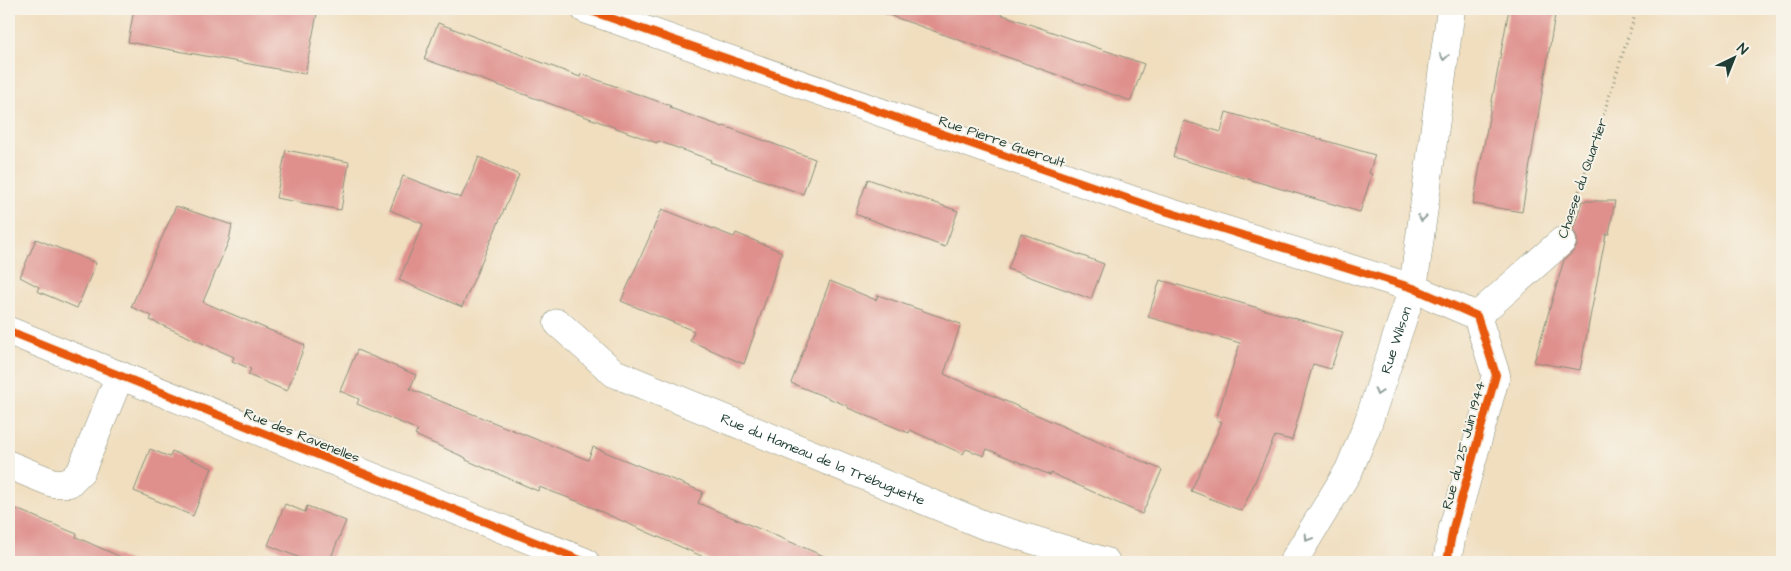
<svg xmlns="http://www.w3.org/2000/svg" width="1791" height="571" viewBox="0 0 1791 571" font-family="'Architects Daughter',sans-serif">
	<rect width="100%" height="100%" fill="#f7f3e8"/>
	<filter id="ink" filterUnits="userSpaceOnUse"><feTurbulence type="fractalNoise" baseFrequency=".02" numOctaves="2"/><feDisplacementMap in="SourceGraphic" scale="10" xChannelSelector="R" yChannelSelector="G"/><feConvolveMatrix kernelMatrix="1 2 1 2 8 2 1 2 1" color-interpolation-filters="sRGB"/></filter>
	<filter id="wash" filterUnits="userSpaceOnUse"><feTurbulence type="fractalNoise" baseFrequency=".0096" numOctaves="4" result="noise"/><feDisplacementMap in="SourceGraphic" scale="20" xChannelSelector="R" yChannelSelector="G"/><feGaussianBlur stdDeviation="1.12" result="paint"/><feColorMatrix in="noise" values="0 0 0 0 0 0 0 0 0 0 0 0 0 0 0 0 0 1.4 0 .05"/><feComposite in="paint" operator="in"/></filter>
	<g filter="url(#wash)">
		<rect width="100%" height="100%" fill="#f0debf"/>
		<g id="blocks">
			<!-- building -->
			<path fill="#df908d" d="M134,9H292L317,14L305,74L128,42Z
				M884,9H986L1144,64L1131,101L883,13Z
				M1509,9H1556L1522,212L1473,204Z
				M438,23L580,77L581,74L671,106L670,108L723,127L724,126L815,159L803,194L724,167L710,162L711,160L658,141L657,143L540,100L424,59Z
				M1226,112L1375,155L1369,173L1372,174L1360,212L1173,157L1184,121L1221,132Z
				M286,150L349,162L341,210L276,198Z
				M479,157L519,175L462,307L399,280L423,224L390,210L403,176L461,198Z
				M868,179L958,211L945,247L855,214Z
				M1582,201H1615L1609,234H1606L1580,370L1534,362L1564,260L1573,252L1577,246V237L1573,230Z
				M176,206L232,225L229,240L203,302L305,345L287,391L248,375L251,369L232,361L234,357L150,320L152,316L131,307Z
				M662,209L734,237L736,233L782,252L744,364L690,341L694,331L621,301Z
				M1021,233L1104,264L1091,299L1008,269Z
				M36,239L96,263L77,308L37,291L39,287L20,277Z
				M1160,280L1343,332L1331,369L1313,364L1292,440L1275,436L1242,511L1191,491L1222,422L1216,420L1240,343L1148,317Z
				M830,281L876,300L878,295L961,324L944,374L1162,470L1142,514L1051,473L1050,475L987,449L984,456L966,449L963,454L910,430L909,433L848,408V406L791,383Z
				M357,350L416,375L410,389L588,460L593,447L703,492L698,503L838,562H715L577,501L539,487L538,491L466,460V458L415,435L418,430L357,404L359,399L340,391Z
				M150,449L170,457L172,451L212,468L193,516L134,491Z
				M285,504L305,512L307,506L346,521L329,562H310L268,545Z
				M9,506L77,534L76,537L132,562H9Z"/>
		</g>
	</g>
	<g filter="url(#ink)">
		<use href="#blocks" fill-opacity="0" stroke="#888e7a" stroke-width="1"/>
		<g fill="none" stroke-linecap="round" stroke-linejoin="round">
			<defs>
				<g id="minor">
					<path d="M585,9L1152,207L1413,288L1477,316L1496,375L1453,528L1447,562"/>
					<path d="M1477,316L1562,241"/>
					<path id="s1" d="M558,323L614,373L984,525L1106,562"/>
					<path d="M9,331L585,562"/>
					<path d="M9,465L53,483H69L81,471L120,375"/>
					<path id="s2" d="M1293,562L1349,470L1367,426L1413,288L1451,9"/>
				</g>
			</defs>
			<!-- minor casing -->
			<use href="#minor" stroke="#888e7a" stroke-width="29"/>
			<!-- path -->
			<path stroke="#888e7a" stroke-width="3" stroke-dasharray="1 4" stroke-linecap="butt" d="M1573,210L1637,9"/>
			<!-- minor -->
			<use href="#minor" stroke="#fff" stroke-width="28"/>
			<defs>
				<path id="cycleway" d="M585,9L1152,207L1413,288L1477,316L1496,375L1453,528L1447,562
					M9,331L585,562"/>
			</defs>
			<!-- cycleway casing -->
			<use href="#cycleway" stroke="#f7f3e8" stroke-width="11"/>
			<!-- cycleway -->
			<use href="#cycleway" stroke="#e8590c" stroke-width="8"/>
		</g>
		<!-- one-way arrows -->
		<defs><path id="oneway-chevron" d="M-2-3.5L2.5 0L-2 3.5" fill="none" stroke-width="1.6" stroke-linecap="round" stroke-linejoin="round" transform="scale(1.25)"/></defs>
		<g stroke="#8f9e9a">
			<use href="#oneway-chevron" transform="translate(1444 57) rotate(98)"/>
			<use href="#oneway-chevron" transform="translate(1422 218) rotate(98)"/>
			<use href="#oneway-chevron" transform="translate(1378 392) rotate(108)"/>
			<use href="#oneway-chevron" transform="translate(1308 538) rotate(121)"/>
		</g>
	</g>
	<g text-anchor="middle" stroke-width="4" stroke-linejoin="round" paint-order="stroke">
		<!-- street labels -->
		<g font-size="14" fill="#1f3d34" stroke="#f7f3e8">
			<text transform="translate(1002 141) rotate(19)" y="5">Rue Pierre Gueroult</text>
			<text transform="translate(1582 178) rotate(-71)" y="5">Chasse du Quartier</text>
			<text dy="5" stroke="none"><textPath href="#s2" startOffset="246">Rue Wilson</textPath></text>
			<text transform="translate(302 435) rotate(22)" y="5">Rue des Ravenelles</text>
			<text transform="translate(1463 445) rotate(-75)" y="5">Rue du 25 Juin 1944</text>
			<text dy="5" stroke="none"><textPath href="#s1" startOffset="301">Rue du Hameau de la Trébuguette</textPath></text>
		</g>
	</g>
	<!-- margin -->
	<rect width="1791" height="571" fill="none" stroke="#f7f3e8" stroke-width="30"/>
	<!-- north arrow -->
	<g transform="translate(1734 58) rotate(43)" stroke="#f7f3e8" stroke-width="4" paint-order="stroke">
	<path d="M0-4L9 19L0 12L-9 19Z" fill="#1f3d34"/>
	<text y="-8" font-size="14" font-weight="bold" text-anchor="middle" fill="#1f3d34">N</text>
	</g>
</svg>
